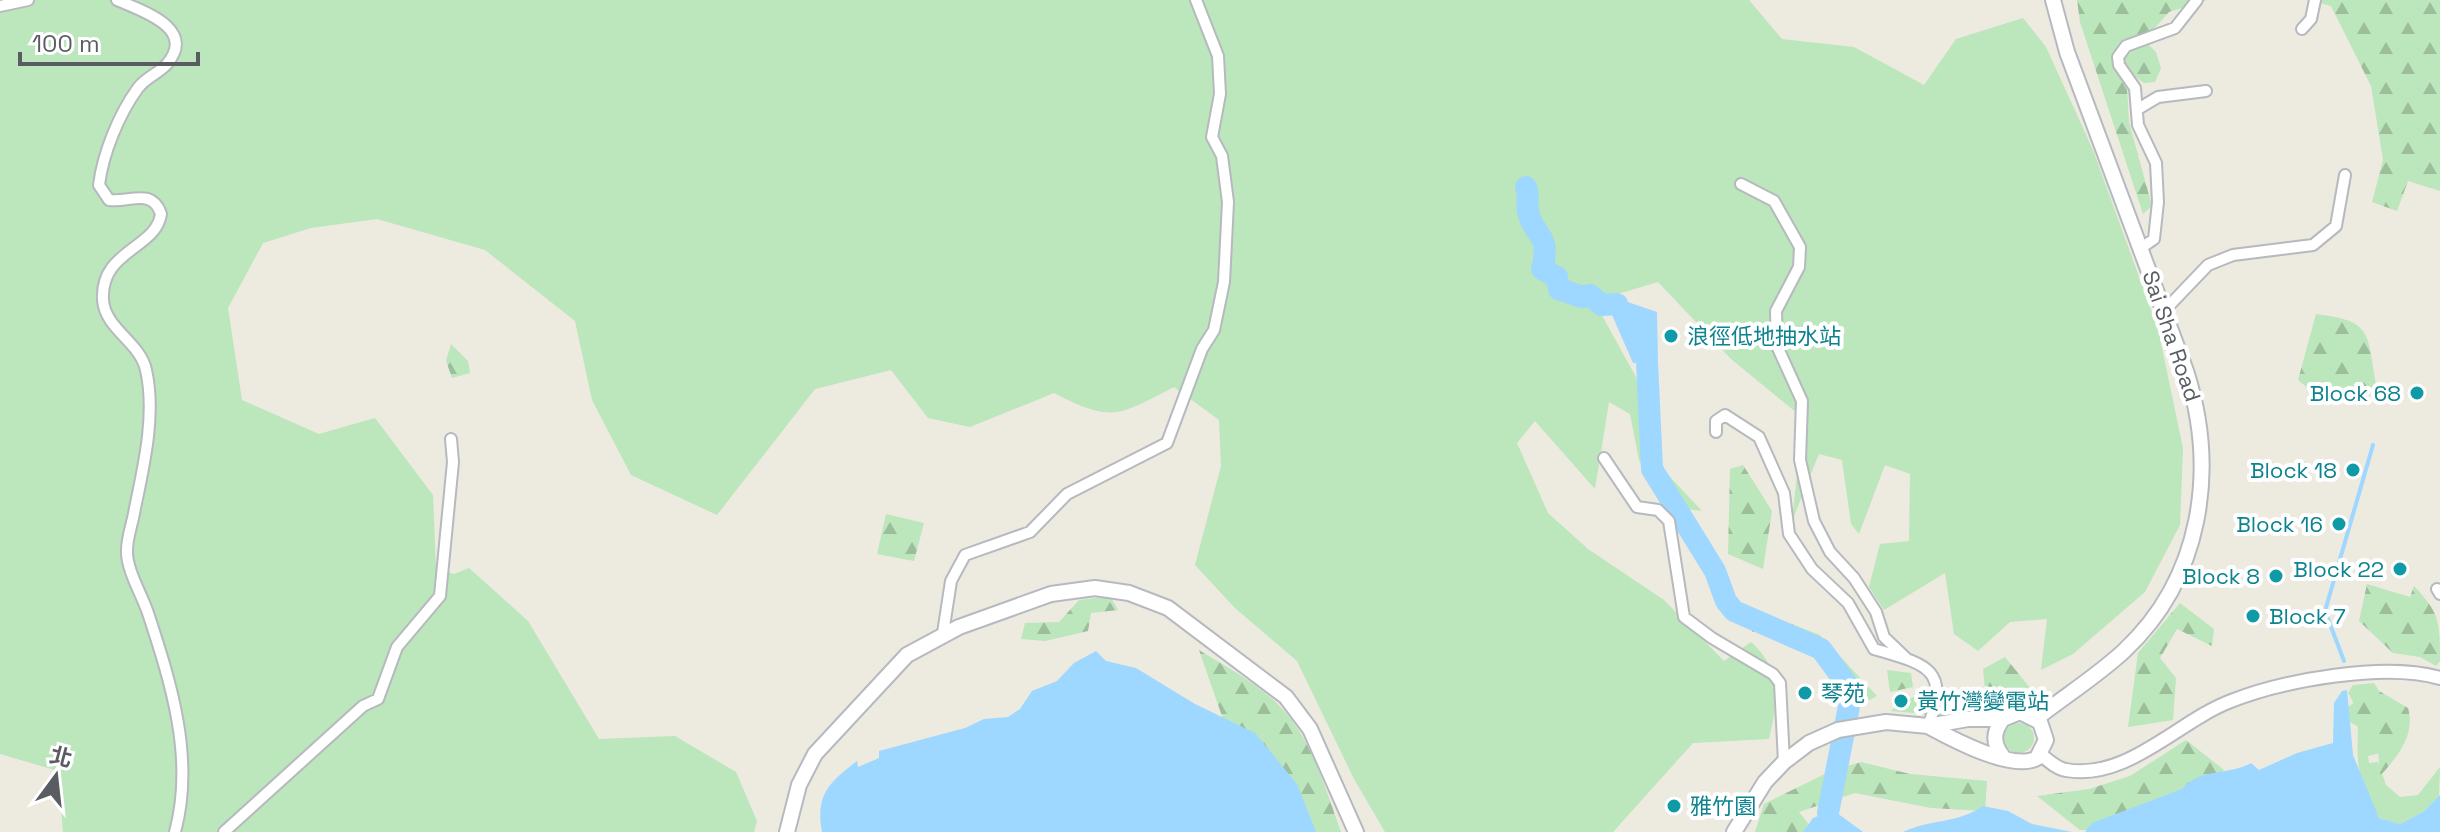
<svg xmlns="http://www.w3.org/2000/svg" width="2440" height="832" viewBox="0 0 2440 832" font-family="'Space Grotesk','Noto Sans TC',sans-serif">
	<defs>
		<pattern id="forest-firs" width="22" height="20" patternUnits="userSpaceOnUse" patternTransform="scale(2)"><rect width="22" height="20" fill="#bce6bb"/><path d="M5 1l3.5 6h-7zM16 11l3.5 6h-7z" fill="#9cbe9b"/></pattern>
	</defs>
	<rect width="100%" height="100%" fill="#edeae0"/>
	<!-- green -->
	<path fill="#bce6bb" d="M0,0H1749L1782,39L1854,47L1924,85L1956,39L2023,18L2046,47L2093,150L2158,329L2183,448L2180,525L2145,592L2073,654L2041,670L2047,619L2010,622L1978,651L1954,634L1945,573L1884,610L1869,587L1880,544L1909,541L1910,474L1885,465L1859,534L1851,524L1842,460L1819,454L1792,521L1803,418L1731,359L1658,282L1594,301L1636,377L1656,462L1702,511L1662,506L1639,460L1630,414L1609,402L1595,489L1535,421L1517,443L1548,513L1588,549L1664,600L1724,661L1751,642C1783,671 1778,700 1769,739L1693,743L1613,832H1385L1354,779L1297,661L1235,608L1195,565L1221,466L1219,420L1174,387C1118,416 1112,423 1054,393L970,427L928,418L891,370L815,389L717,515L631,475L592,400L575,321L485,250L377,219L311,228L263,243L228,308L242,400L319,434L375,418L433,495L436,568L454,574L469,568L528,621L599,739L675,736L736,772L757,821L754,832H63L58,771L0,754Z
		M2374,683L2381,694V753L2368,756L2369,763L2378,762L2386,785L2400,797L2418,795L2440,767L2439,796L2423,812L2400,824L2379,818C2373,805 2364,791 2361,777C2352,747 2366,720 2348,693L2353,685Z
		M2004 738a15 15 0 1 1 30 0a15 15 0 1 1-30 0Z"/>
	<!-- forest -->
	<path fill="url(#forest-firs)" d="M2077,0H2207L2169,12L2144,40L2156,52L2161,68L2155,82L2144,83L2126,70L2129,122L2152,206L2143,214L2080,22Z
		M2309,0H2440V191L2408,181L2397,211L2372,202L2383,160L2371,86L2331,6Z
		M2316,314C2376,321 2366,335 2377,388L2327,404L2298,380Z
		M451,344L468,361L470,373L452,378L446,361Z
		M1743,465L1772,511L1763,569L1728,554L1730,469Z
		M886,514L924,523L914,561L877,554Z
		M2367,584L2410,597L2414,586C2440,613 2440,623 2440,661L2436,666L2420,657L2393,653L2359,621Z
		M1110,596L1118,610L1091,613L1088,631L1045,641L1021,639L1025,623L1059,622L1079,600Z
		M2180,603L2214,629L2212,646L2177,629L2160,658L2176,678L2173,720L2128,727L2138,653Z
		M1755,610L1820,635L1877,696L1844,713L1824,655L1772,630L1752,632Z
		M1199,650C1228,668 1263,686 1286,713C1314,746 1326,791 1341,832H1300L1223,719Z
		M2005,657L2035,694L1986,700L1983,669Z
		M1887,670L1911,673L1913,687L1890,692Z
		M2374,688L2408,708C2416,735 2397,757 2380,776L2377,737L2337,715Z
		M1968,690L1948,716L1890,711L1915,696Z
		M2186,740L2224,770L2158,831L2080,830L2037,796L2089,789L2130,776Z
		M1861,762L1910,774L1987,781L1985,811L1931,808L1855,793L1799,812L1808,823L1806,832H1755L1764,804L1831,771Z"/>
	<!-- water -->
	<path fill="#9ed7ff" d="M1616,298L1657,312L1658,363H1633L1609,308Z
		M1096,651L1106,661L1136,668L1195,704L1255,733L1297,784L1316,832H822C815,794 830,782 857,761L858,767L879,758V751L965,728L984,719L1008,717L1020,709L1032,691L1057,681L1074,663Z
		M2347,690L2353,755L2379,818L2400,824L2423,812L2440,795V832H2085L2092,823L2182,789C2201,767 2228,776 2251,763L2259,770L2297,753L2333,743L2334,703L2342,691Z
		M1983,806L2008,811L2032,824L2072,832H1903C1930,819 1957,824 1983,806Z
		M1833,810L1863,832H1803L1813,818Z"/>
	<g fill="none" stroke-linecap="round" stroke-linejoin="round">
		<!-- stream -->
		<path stroke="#9ed7ff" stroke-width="4" d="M2344,661L2325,611L2373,445"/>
		<!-- river -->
		<path stroke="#9ed7ff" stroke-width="22" d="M1526,187C1530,197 1526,202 1528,211C1532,236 1552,233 1542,269L1557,277L1559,289L1582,297L1590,295L1602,305L1617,304
			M1647,362L1652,469L1715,571L1726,601L1734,611L1821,649L1852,691L1828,813"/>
		<defs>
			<path id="minor" d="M117,0C142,11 197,28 167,64C158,74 146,77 138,88C119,114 103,153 99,185L109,200C129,203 152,187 161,214C156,249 100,250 103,300C105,329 140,342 146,370C156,414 144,465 135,508C133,522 127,537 127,550C126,569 142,595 148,613C171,683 195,759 175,832
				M0,6L28,0
				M2302,29L2311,19L2315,0
				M2138,109L2158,97L2206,91
				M1741,184L1774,201L1800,247L1799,267L1776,311L1777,346L1802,401L1800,460L1814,521L1830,552L1854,578L1876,612L1884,637L1906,658
				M2141,248L2154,239L2158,202L2156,163L2138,125L2135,88L2119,65L2118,57L2126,46L2175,28L2197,0
				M2164,311L2208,265L2233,255L2313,245L2336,226L2345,175
				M1716,432V421L1725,415L1759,437L1784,493L1789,534L1812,569L1848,603L1874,649C1925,664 1951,668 1928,726
				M1604,458L1637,507L1658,510L1669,521L1684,617L1712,638L1773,674L1780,683L1784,762
				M2437,589L2440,594
				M943,633L951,581L965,555L1030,532L1067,494L1167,443L1202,349L1214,330L1224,282L1228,202L1222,156L1212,137L1220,94L1218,56L1196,0
				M224,832L363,706L378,699L397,647L440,596L453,462L451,439"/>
			<path id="tertiary" d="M2040,754C2048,760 2057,769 2066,770C2127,781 2178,721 2231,701C2285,680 2385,662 2440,678"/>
			<path id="secondary" d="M2037,718C2065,696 2097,676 2124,651C2202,578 2218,470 2186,371L2067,52L2053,0
				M2003,719C1992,733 1993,745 2004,758
				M787,832L799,785L815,754L907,655L959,627L1051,594L1095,588L1129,593L1168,608L1286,697L1310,729L1356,832
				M1734,832L1765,782L1784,762L1809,743L1838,730L1886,722L1928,726L1968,719H2003L2020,712L2040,722L2046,740L2037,758C2013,772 1952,739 1928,726"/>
		</defs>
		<!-- minor casing -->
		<use href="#minor" stroke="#b6b9be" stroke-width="14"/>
		<!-- tertiary casing -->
		<use href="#tertiary" stroke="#b6b9be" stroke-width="16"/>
		<!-- secondary casing -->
		<use href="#secondary" stroke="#b6bac0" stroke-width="18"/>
		<!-- minor -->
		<use href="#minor" stroke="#fff" stroke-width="10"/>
		<!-- tertiary -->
		<use href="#tertiary" stroke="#fff" stroke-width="12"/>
		<!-- secondary -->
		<use href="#secondary" stroke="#fff" stroke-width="14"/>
	</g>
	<!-- markers -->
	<g fill="#0f9aa8" stroke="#fff" stroke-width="3">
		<circle cx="1671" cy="336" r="8"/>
		<circle cx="2417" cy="393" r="8"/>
		<circle cx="2353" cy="470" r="8"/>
		<circle cx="2339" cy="524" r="8"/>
		<circle cx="2400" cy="569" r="8"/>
		<circle cx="2276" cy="576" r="8"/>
		<circle cx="2253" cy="616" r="8"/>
		<circle cx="1805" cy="693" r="8"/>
		<circle cx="1901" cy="701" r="8"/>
		<circle cx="1674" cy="806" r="8"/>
	</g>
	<g text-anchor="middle" stroke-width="8" stroke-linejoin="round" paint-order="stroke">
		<!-- culture labels -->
		<g font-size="22" fill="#0d838f" stroke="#fff" text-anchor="start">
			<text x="1687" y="344">浪徑低地抽水站</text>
			<text x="2401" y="401" text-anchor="end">Block 68</text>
			<text x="2337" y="478" text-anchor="end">Block 18</text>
			<text x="2323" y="532" text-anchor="end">Block 16</text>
			<text x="2384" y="577" text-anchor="end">Block 22</text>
			<text x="2260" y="584" text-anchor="end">Block 8</text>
			<text x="2269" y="624">Block 7</text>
			<text x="1821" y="701">琴苑</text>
			<text x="1917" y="709">黃竹灣變電站</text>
			<text x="1690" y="814">雅竹園</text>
		</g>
		<!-- street labels -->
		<g font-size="22" fill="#595d62" stroke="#fff">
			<text transform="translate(2172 336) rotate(71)" y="8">Sai Sha Road</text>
		</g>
	</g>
	<!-- north arrow -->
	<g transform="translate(56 776) rotate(15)" stroke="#ffffff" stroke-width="6" paint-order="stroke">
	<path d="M0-6L14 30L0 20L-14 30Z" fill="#595d62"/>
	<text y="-12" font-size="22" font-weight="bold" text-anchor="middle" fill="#595d62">北</text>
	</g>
	<!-- scale -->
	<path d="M20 52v12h178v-12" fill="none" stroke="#595d62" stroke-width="4"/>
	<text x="32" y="52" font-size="24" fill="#595d62" stroke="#ffffff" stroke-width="6" paint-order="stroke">100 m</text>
</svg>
